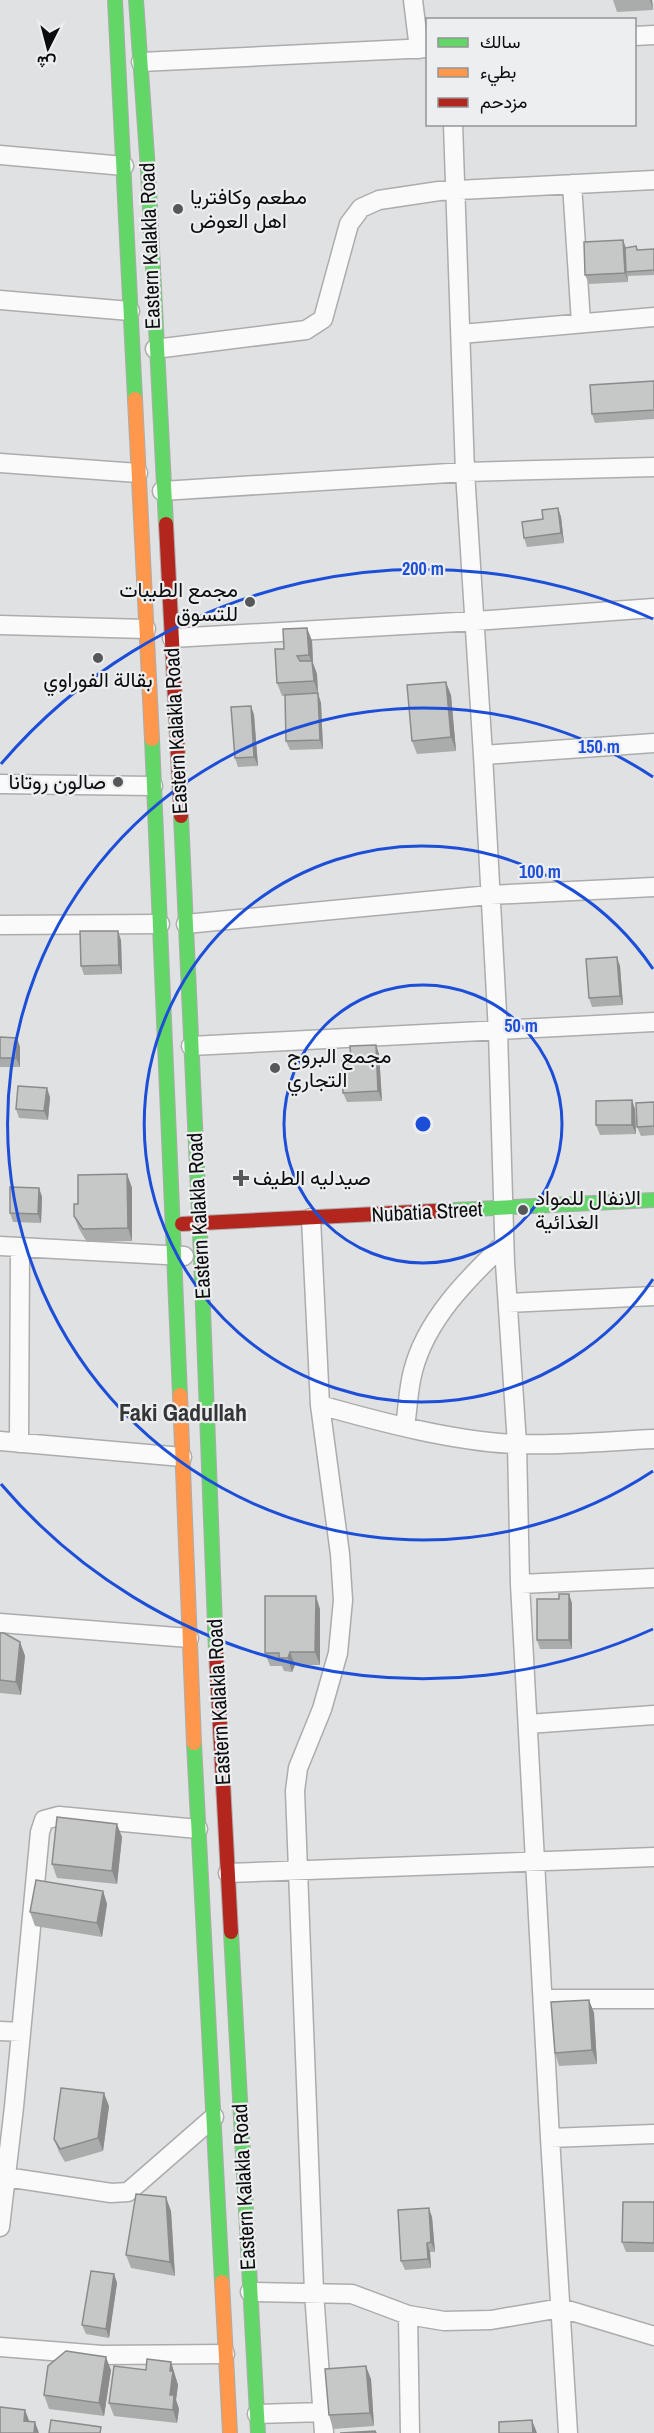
<svg xmlns="http://www.w3.org/2000/svg" width="654" height="2433" viewBox="0 0 654 2433" font-family="'Archivo Narrow',Vazirmatn,sans-serif">
	<rect width="100%" height="100%" fill="#e0e1e2"/>
	<g fill="none" stroke-linecap="round" stroke-linejoin="round">
		<defs>
			<path id="street" d="M413,0L419,49
				M634,36L654,35
				M141,62L428,48
				M453,124L465,472L483,755L498,1032L505,1263L517,1444L520,1584L550,2138L568,2433
				M0,155L124,166
				M572,184L581,323
				M0,300L130,311
				M461,334L654,317
				M155,349L306,330L323,319L349,224L361,208L379,200L439,191L654,180
				M0,463L138,473
				M162,491L465,472L654,467
				M0,625L146,629
				M172,638L475,621L654,608
				M483,755L654,743
				M0,784L153,786
				M186,924L490,895L654,887
				M0,925L160,924
				M191,1046L654,1022
				M311,1218L320,1405L340,1554L343,1600L338,1653L322,1709L298,1768L295,1791L314,2292L324,2433
				M0,1246L184,1256
				M508,1303L654,1296
				M320,1405C380,1422 456,1442 517,1444C562,1446 609,1441 654,1439
				M405,1426C408,1408 408,1389 413,1371C426,1320 467,1279 504,1244
				M0,1441L182,1457
				M19,1443L20,1247
				M520,1584L654,1578
				M0,1623L189,1638
				M528,1724L654,1715
				M228,1873L654,1857
				M543,1999H654
				M0,2031L21,2032
				M550,2138L654,2134
				M6,2177L111,2193L128,2192L214,2117
				M0,2227L14,2107L40,1832L44,1820L59,1816L198,1829
				M250,2292L352,2294L408,2315L444,2321L491,2320L561,2308L654,2336
				M408,2315L410,2433
				M0,2347L102,2355L225,2354
				M257,2414L323,2412"/>
			<path id="fast" d="M115,0L135,399
				M136,0L148,170L166,524
				M152,739L180,1395
				M181,816L201,1256L216,1652
				M434,1211L654,1200
				M194,1743L222,2282
				M231,1932L258,2433"/>
			<path id="slow" d="M135,399L152,739
				M180,1395L194,1743
				M222,2282L230,2433"/>
			<path id="jam" d="M166,524L181,816
				M182,1224L434,1211
				M216,1652L231,1932"/>
		</defs>
		<!-- street casing -->
		<use href="#street" stroke="#acacad" stroke-width="21"/>
		<!-- fast casing -->
		<use href="#fast" stroke="#acacad" stroke-width="16"/>
		<!-- slow casing -->
		<use href="#slow" stroke="#acacad" stroke-width="16"/>
		<!-- jam casing -->
		<use href="#jam" stroke="#acacad" stroke-width="16"/>
		<!-- street -->
		<use href="#street" stroke="#fafafb" stroke-width="18"/>
		<!-- fast -->
		<use href="#fast" stroke="#63d668" stroke-width="14"/>
		<!-- slow -->
		<use href="#slow" stroke="#ff974d" stroke-width="14"/>
		<!-- jam -->
		<use href="#jam" stroke="#b3261e" stroke-width="14"/>
	</g>
	<!-- wall -->
	<path fill="#aaabab" d="M613,0H652L653,10L617,12Z
		M623,240L626,248L636,246L638,250L654,249V275L628,276V282L589,284L585,275Z
		M654,381V419L595,423L592,414Z
		M558,508L561,517L564,543L527,547L524,538L543,519Z
		M307,628L312,641L313,663L317,674L318,694L321,703L323,749L290,750L286,741L285,696H282L277,683L284,649Z
		M451,695L456,751L417,754L412,741Z
		M251,706L254,715L258,766L238,767L235,758Z
		M121,940L122,974L84,975L81,966Z
		M620,966L623,1005L592,1007L589,998Z
		M0,1037L17,1038L20,1047V1067H0Z
		M376,1045L379,1054L382,1101L347,1102L343,1093L351,1060Z
		M50,1097L48,1120L19,1118L16,1109Z
		M654,1102V1135L641,1136L637,1127Z
		M635,1109L636,1134L600,1135L596,1125Z
		M127,1174L132,1188V1241L87,1242L79,1229L74,1216L78,1204Z
		M39,1188L42,1197L41,1223L13,1222L10,1213Z
		M572,1603V1649H540L537,1640Z
		M320,1609V1665H295L292,1672L284,1671L282,1666H270L265,1653Z
		M0,1633L20,1642L25,1656L21,1695L0,1693Z
		M122,1837L117,1884L57,1878L52,1864Z
		M103,1891L107,1904L102,1937L35,1926L30,1912Z
		M589,2000L594,2013L597,2064L559,2066L555,2053Z
		M109,2106L103,2151L65,2162L59,2152L54,2139Z
		M654,2202V2252H626L622,2242Z
		M171,2211L175,2276L131,2268L126,2255Z
		M432,2217L435,2252H430L431,2268L405,2270L401,2261Z
		M114,2274L117,2283L109,2338L86,2334L82,2325Z
		M171,2362L178,2385L176,2400L179,2409L177,2423L114,2416L109,2403L146,2370Z
		M111,2370L104,2416L49,2409L44,2395Z
		M371,2379L374,2426L333,2429L329,2415Z"/>
	<!-- shaded-wall -->
	<path fill="#8b8b8b" d="M650,0H652L653,10Z
		M623,240L626,249V272L628,282L625,273Z
		M558,508L561,517L564,543L561,533Z
		M307,628L312,641L313,663L317,674L318,694L314,681L313,666L309,655Z
		M446,682L451,695L456,751L451,737Z
		M318,693L321,703L323,749L320,740Z
		M251,706L254,715L258,766L254,757Z
		M118,931L121,940L122,974L119,965Z
		M617,957L620,966L623,1005L620,996Z
		M17,1038L20,1047V1067L16,1058Z
		M376,1045L379,1054L382,1101L378,1091Z
		M47,1088L50,1097L48,1120L44,1111Z
		M632,1100L635,1109L636,1134L632,1125Z
		M127,1174L132,1188V1241L128,1228Z
		M39,1188L42,1197L41,1223L38,1214Z
		M569,1594L572,1603V1649L569,1640Z
		M316,1596L320,1609V1665L315,1652Z
		M20,1642L25,1656L21,1695L16,1682Z
		M290,1652L295,1665L292,1672L288,1658Z
		M117,1824L122,1837L117,1884L112,1871Z
		M103,1891L107,1904L102,1937L97,1923Z
		M589,2000L594,2013L597,2064L592,2050Z
		M104,2093L109,2106L103,2151L98,2138Z
		M166,2197L171,2211L175,2276L170,2262Z
		M429,2208L432,2217L435,2252L431,2242Z
		M427,2243L430,2252L431,2268L428,2259Z
		M114,2274L117,2283L109,2338L106,2329Z
		M106,2357L111,2370L104,2416L99,2403Z
		M171,2362L178,2385L176,2400L179,2409L177,2423L173,2410L170,2395V2371Z
		M366,2366L371,2379L374,2426L370,2413Z
		M25,2410L30,2423L24,2421Z
		M532,2420L537,2433H533Z
		M35,2422L39,2433H34Z"/>
	<!-- building -->
	<path fill="#c6c7c7" stroke="#8b8b8b" stroke-width="1.5" d="M623,240L625,273L585,275L584,242Z
		M636,246L637,250L654,249V270L626,272L625,248Z
		M654,381V410L592,414L590,385Z
		M558,508L561,533L524,538L522,522L543,519L542,510Z
		M307,628L309,655L297,656L300,661H312L314,681L277,683L275,649H284L283,629Z
		M446,682L451,737L412,741L407,685Z
		M318,693L320,740L286,741L285,695Z
		M251,706L254,757L235,758L231,707Z
		M80,931H118L119,965L81,966Z
		M617,957L620,996L589,998L586,959Z
		M0,1037L17,1038L16,1058H0Z
		M376,1045L378,1091L343,1093L342,1061L351,1060L350,1046Z
		M18,1086L47,1088L44,1111L16,1109Z
		M632,1100V1125H596V1101Z
		M654,1102V1126L637,1127L636,1103Z
		M127,1174L128,1228L83,1229L74,1216V1204H78V1175Z
		M10,1187L39,1188L38,1214L10,1213Z
		M559,1594H569V1640H537V1599H559Z
		M265,1596H316L315,1652H290L288,1658H279V1653H265Z
		M0,1633H4L20,1642L16,1682L0,1680Z
		M57,1817L117,1824L112,1871L52,1864Z
		M36,1880L103,1891L97,1923L30,1912Z
		M589,2000L592,2050L555,2053L551,2002Z
		M61,2088L104,2093L98,2138L60,2149L54,2139Z
		M136,2194L166,2197L170,2262L126,2255Z
		M623,2202H654V2243L622,2242Z
		M429,2208L431,2242L427,2243L428,2259L401,2261L398,2210Z
		M91,2271L114,2274L106,2329L82,2325Z
		M66,2351L106,2357L99,2403L44,2395L48,2366Z
		M147,2359L171,2362L170,2371H173L170,2395H174L173,2410L109,2403L114,2366L146,2370Z
		M366,2366L370,2413L329,2415L325,2369Z
		M0,2407L25,2410L24,2421L35,2422L34,2433H0Z
		M51,2420L101,2427L100,2433H49Z
		M532,2420L533,2433H499V2422Z
		M375,2431L376,2433H340Z"/>
	<!-- distance rings -->
	<g fill="none" stroke="#1d4ed8" stroke-width="3">
		<circle cx="423" cy="1124" r="139"/>
		<path d="M653 1279A278 278 0 1 1 653 969"/>
		<path d="M653 1471A416 416 0 1 1 653 777"/>
		<path d="M653 1629A555 555 0 0 1 1 1484M1 764A555 555 0 0 1 653 619"/>
	</g>
	<!-- markers -->
	<g fill="#565758" stroke="#edeef0" stroke-width="2">
		<circle cx="178" cy="209" r="6"/>
		<circle cx="250" cy="602" r="6"/>
		<circle cx="98" cy="658" r="6"/>
		<circle cx="118" cy="782" r="6"/>
		<circle cx="275" cy="1068" r="6"/>
		<path d="M238 1169h6v6h6v6h-6v6h-6v-6h-6v-6h6z"/>
		<circle cx="523" cy="1210" r="6"/>
	</g>
	<g text-anchor="middle" stroke-width="4.5" stroke-linejoin="round" paint-order="stroke">
		<!-- poi labels -->
		<g font-size="21" fill="#0c0c0d" stroke="#edeef0" text-anchor="start">
			<text x="190" y="204">مطعم وكافتريا<tspan x="190" dy="24">اهل العوض</tspan></text>
			<text x="238" y="597" text-anchor="end">مجمع الطيبات<tspan x="238" dy="24">للتسوق</tspan></text>
			<text x="98" y="687" text-anchor="middle">بقالة الفوراوي</text>
			<text x="106" y="789" text-anchor="end">صالون روتانا</text>
			<text x="287" y="1063">مجمع البروج<tspan x="287" dy="24">التجاري</tspan></text>
			<text x="253" y="1185">صيدليه الطيف</text>
			<text x="535" y="1205">الانفال للمواد<tspan x="535" dy="24">الغذائية</tspan></text>
		</g>
		<!-- street labels -->
		<g font-size="21" fill="#0c0c0d" stroke="#edeef0">
			<text transform="translate(150 246) rotate(-92)" y="7">Eastern Kalakla Road</text>
			<text transform="translate(176 731) rotate(-93)" y="7">Eastern Kalakla Road</text>
			<text transform="translate(427 1212) rotate(-3)" y="7">Nubatia Street</text>
			<text transform="translate(199 1216) rotate(-93)" y="7">Eastern Kalakla Road</text>
			<text transform="translate(219 1702) rotate(-93)" y="7">Eastern Kalakla Road</text>
			<text transform="translate(244 2187) rotate(-93)" y="7">Eastern Kalakla Road</text>
		</g>
		<!-- quarter labels -->
		<g font-size="24" font-weight="bold" fill="#343536" stroke="#edeef0">
			<text x="183" y="1421">Faki Gadullah</text>
		</g>
	</g>
	<circle cx="423" cy="1124" r="9" fill="#1d4ed8" stroke="#edeef0" stroke-width="3"/>
	<g font-size="18" text-anchor="middle" font-weight="bold" fill="#1d4ed8" stroke="#edeef0" stroke-width="4.5" stroke-linejoin="round" paint-order="stroke">
		<text x="423" y="575">200 m</text>
		<text x="599" y="753">150 m</text>
		<text x="540" y="878">100 m</text>
		<text x="521" y="1032">50 m</text>
	</g>
	<!-- legend -->
	<rect x="426" y="18" width="210" height="108" fill="#edeef0" stroke="#939495" stroke-width="1.5"/>
	<rect x="438" y="38" width="30" height="9" fill="#63d668" stroke="#939495" stroke-width="1.5"/>
	<text x="480" y="48" font-size="18" fill="#0c0c0d">سالك</text>
	<rect x="438" y="68" width="30" height="9" fill="#ff974d" stroke="#939495" stroke-width="1.5"/>
	<text x="480" y="78" font-size="18" fill="#0c0c0d">بطيء</text>
	<rect x="438" y="98" width="30" height="9" fill="#b3261e" stroke="#939495" stroke-width="1.5"/>
	<text x="480" y="108" font-size="18" fill="#0c0c0d">مزدحم</text>
	<!-- north arrow -->
	<g transform="translate(48 48) rotate(186)" stroke="#edeef0" stroke-width="4.5" paint-order="stroke">
	<path d="M0-4.5L10 22L0 15L-10 22Z" fill="#0c0c0d"/>
	<text y="-9" font-size="16" font-weight="bold" text-anchor="middle" fill="#0c0c0d">ش</text>
	</g>
</svg>
